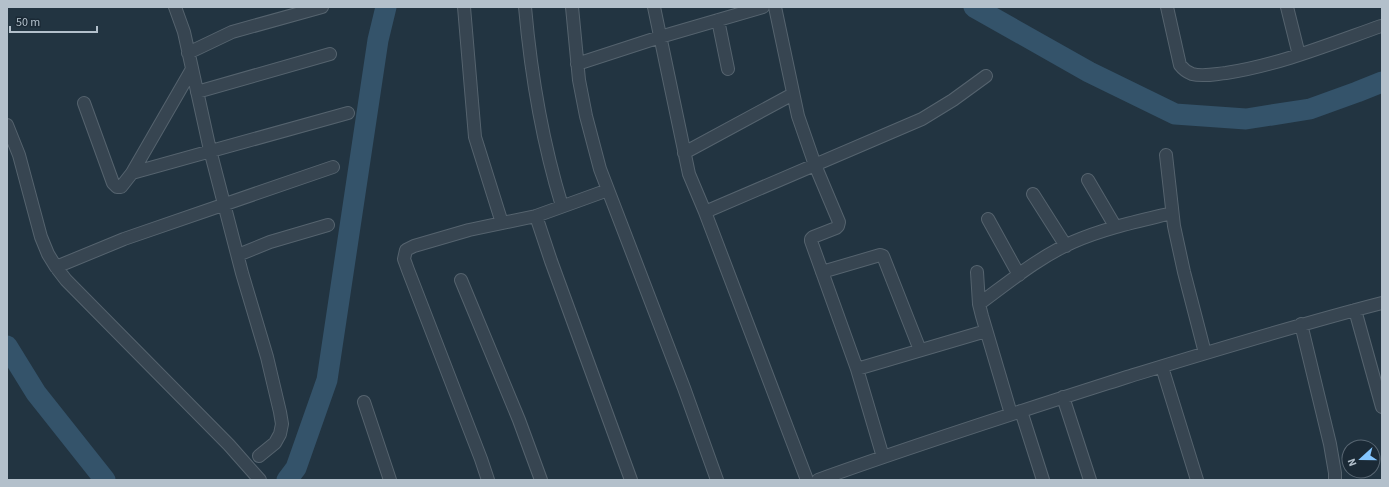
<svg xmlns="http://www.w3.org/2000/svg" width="1389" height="487" viewBox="0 0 1389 487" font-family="'Source Sans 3',sans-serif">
	<rect width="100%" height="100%" fill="#223441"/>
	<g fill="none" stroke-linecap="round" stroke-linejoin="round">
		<!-- river -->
		<path stroke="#34536a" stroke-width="21" d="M974,7L1089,72L1175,114L1246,119L1310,109L1357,92L1382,82
			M7,346L36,393L105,480
			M287,480L296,468L327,380L378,40L386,7"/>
		<defs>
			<path id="street" d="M175,7L184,32L210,150L242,273L267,357L280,412L282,424L280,434L275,443L259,456
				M464,7L475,137L502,223
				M525,7C531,75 542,141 562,206
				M572,7L579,80L586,116L600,169L684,388L717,480
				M654,7L689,174L705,212L807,480
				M775,7L798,116L815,165L839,222L838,226L836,228L813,237L811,239V241L857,369L883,457
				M1167,7L1180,65C1183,69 1187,72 1192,74C1203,77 1215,74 1226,73C1279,65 1330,44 1381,26
				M1287,7L1299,55
				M718,20L728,69
				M188,53L232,32L322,7
				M577,64L660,37L763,7
				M197,92L330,54
				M84,103L113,183L117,187H121L132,173L192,69
				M7,125L19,155L41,237L48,254L56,267L66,280L229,445L260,480
				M684,153L793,94
				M1166,155L1174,226L1184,272L1205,353
				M132,173L348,113
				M1088,180L1115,226
				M1033,194L1066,246
				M705,212L922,119L953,100L986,76
				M536,216L551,261L631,480
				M988,219L1019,275
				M238,255L270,242L328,225
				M56,267L124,239L333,167
				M822,272L880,255L883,256L920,350
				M977,272L979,304L982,316L1011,414
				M461,280L519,420L541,480
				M979,304C1009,282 1039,257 1073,242C1105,228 1139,221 1172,213
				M1355,310L1382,407
				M1301,324L1330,444L1335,473V480
				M1162,367L1197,480
				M857,369L986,331
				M1063,397L1090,480
				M364,402L390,480
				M1021,411L1043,480
				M488,480L481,459L408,270L404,259L406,250L414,246L469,230L536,216L608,190
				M818,480C920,443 1024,410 1127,377C1212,351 1296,325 1382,303"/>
		</defs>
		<!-- street casing -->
		<use href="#street" stroke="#55636e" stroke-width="14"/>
		<!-- street -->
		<use href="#street" stroke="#374551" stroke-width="12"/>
	</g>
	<!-- border -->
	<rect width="1389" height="487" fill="none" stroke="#b3c0cb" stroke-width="16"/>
	<!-- north arrow -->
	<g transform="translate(1361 459) rotate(249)"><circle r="19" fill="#1b2a36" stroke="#586672"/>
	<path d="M0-3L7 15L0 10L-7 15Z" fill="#84c6ff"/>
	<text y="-6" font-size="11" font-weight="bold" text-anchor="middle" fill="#b3c0cb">N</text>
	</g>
	<!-- scale -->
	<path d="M10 26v6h87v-6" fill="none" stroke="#b3c0cb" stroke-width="2"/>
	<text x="16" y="26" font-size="12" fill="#b3c0cb" stroke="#1b2a36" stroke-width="3" paint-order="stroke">50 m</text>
</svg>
